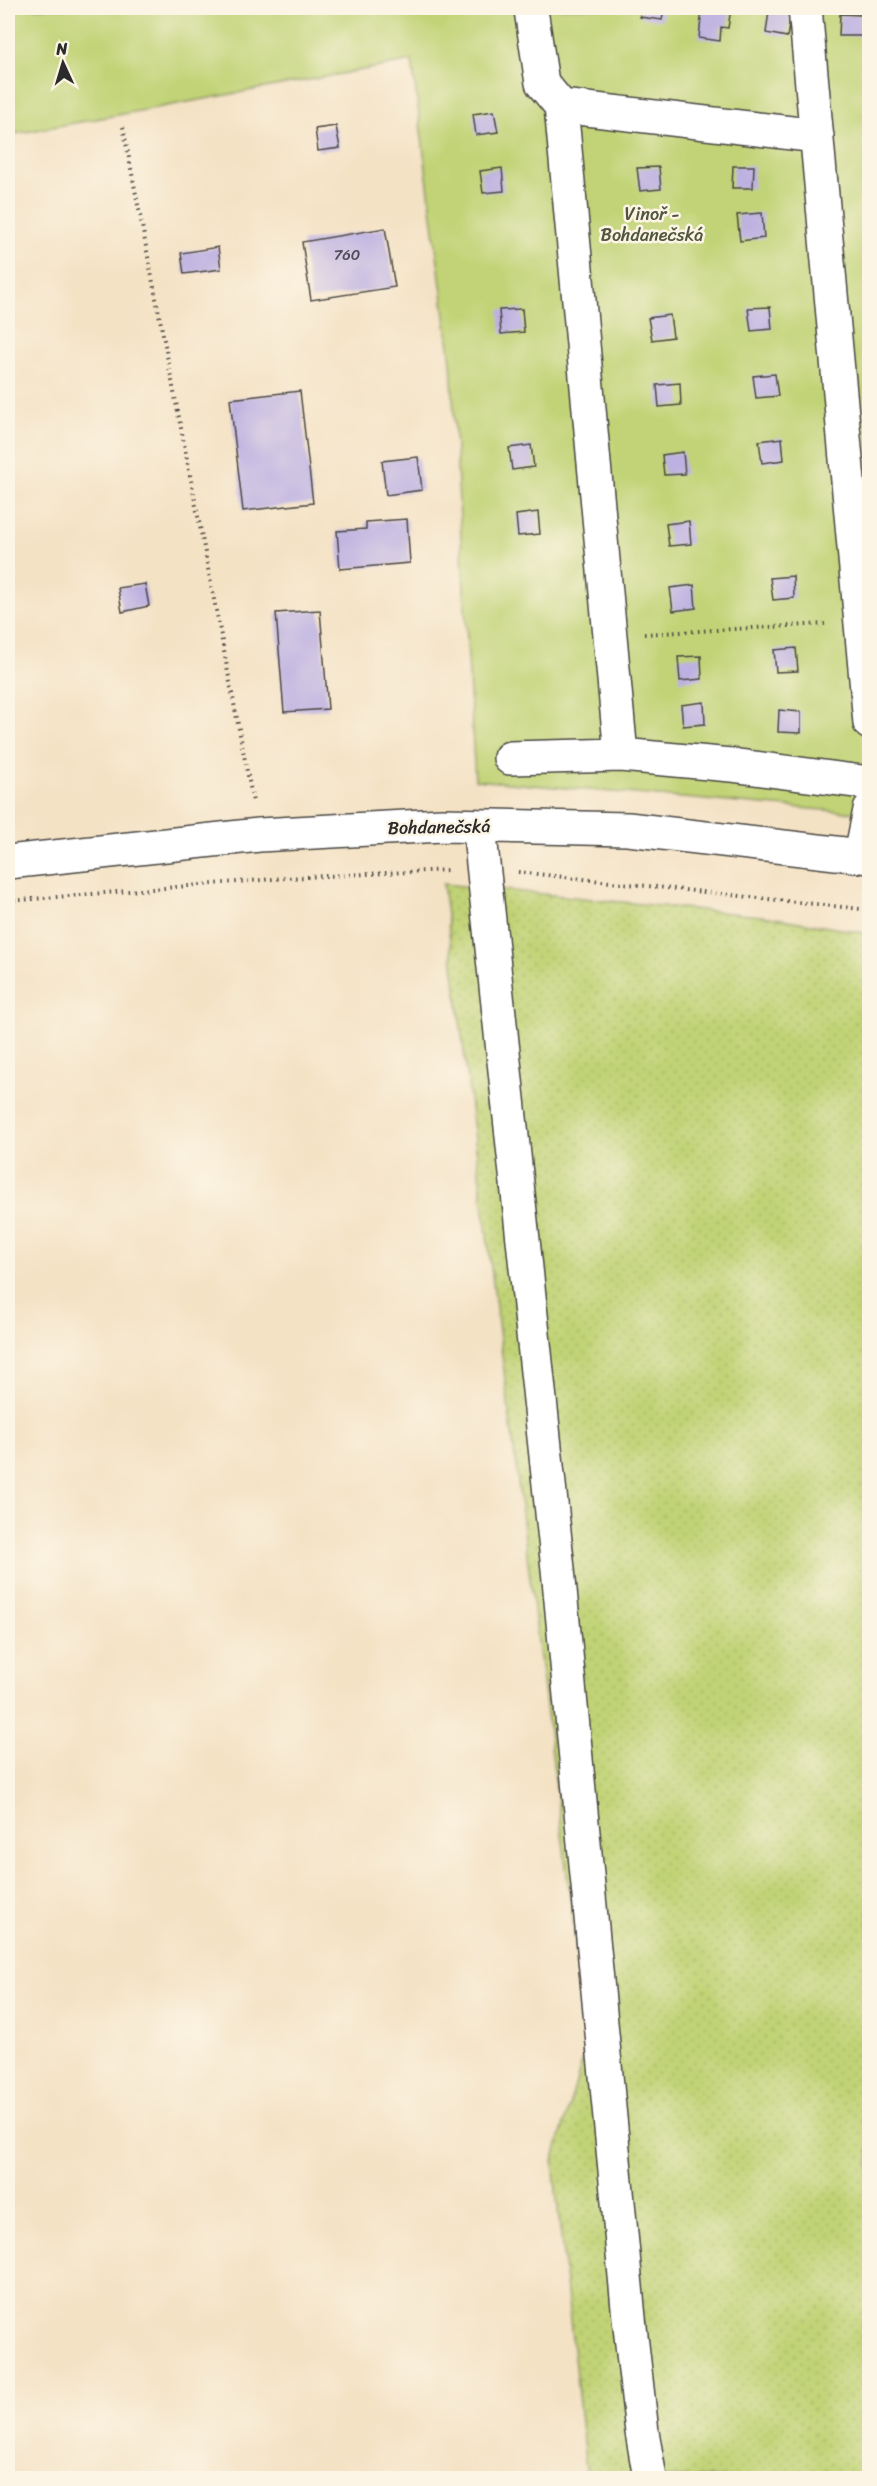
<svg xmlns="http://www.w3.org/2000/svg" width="877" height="2486" viewBox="0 0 877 2486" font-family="Sriracha,sans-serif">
	<defs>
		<pattern id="grass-dots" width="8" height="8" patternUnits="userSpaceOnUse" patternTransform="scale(1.5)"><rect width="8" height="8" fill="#c1d376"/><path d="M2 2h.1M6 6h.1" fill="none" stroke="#a6b566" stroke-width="1.8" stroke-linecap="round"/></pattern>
	</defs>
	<rect width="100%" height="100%" fill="#fcf5e5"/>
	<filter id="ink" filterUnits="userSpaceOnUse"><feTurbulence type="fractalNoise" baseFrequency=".0167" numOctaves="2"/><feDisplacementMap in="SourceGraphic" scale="12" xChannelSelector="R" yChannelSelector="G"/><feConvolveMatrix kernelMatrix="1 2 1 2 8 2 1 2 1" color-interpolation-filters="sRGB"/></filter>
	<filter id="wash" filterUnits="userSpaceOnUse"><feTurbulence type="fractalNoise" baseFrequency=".008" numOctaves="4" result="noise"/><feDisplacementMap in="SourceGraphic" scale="24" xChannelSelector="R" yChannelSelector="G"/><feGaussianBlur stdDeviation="1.35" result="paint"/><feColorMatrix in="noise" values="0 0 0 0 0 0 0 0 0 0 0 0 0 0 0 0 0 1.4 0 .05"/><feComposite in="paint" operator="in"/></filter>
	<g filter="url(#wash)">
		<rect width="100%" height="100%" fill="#f4e2c5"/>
		<!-- grass -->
		<path fill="url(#grass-dots)" stroke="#767f50" stroke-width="1.5" d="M443,884L770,917L869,934V2478H587L553,2162L588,2041Z"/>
		<!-- garden -->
		<path fill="#c1d376" stroke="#767f50" stroke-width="1.5" d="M8,8H869V814L475,780L451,362L412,61L8,135Z"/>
		<g id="blocks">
			<!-- building -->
			<path fill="#bdb1e1" d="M641,8H664L662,20L640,17Z
				M702,8H731L728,28L721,27L720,41L699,38Z
				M769,11L791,14L787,37L766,33Z
				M840,14L862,15V36H839Z
				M494,111L498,132L476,135L473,114Z
				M336,126L340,148L318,151L315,129Z
				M733,166H754L753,188H732Z
				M659,167L661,189L640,191L637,168Z
				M502,168L504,191L483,193L480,171Z
				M762,213L764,238L740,241L737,215Z
				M385,228L395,287L311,300L302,242Z
				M218,247L221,269L184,274L181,253Z
				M770,307L772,329L751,331L748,308Z
				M522,309L524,332L501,334L499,310Z
				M670,315L673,337L652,340L648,318Z
				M775,374L778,396L756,398L753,376Z
				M680,383L681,405L659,407L657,385Z
				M300,391L313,503L243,511L230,399Z
				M782,438L784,460L762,463L759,441Z
				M531,445L534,467L512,470L509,448Z
				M683,452L685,474L664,475L662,455Z
				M418,457L422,490L386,495L382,461Z
				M538,512L540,534L518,536L516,515Z
				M407,519L410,563L340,569L337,531L366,529V522Z
				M689,521L691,544L669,546L666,524Z
				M793,576L794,598L773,600L770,578Z
				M145,584L149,606L122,612L118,588Z
				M694,585L696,608L673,611L670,588Z
				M320,610L328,709L284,712L276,613Z
				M796,648L798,671L776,672L774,650Z
				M701,656L702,679L680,681L678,657Z
				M704,702L705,724L683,726L681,705Z
				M779,710L801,712V733L778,732Z"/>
		</g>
	</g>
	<g filter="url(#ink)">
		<use href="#blocks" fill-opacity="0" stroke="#494642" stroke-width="1.5"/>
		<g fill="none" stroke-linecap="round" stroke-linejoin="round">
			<defs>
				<path id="minor" d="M805,8L870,723
					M531,10L542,83L561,106L621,755
					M561,106L817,136
					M510,758L621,755L731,765L870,783
					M479,826L558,1569L629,2318L642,2432L650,2478
					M861,854L870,810
					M8,862L259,835L442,825L628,829L870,857"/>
			</defs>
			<!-- minor casing -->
			<use href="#minor" stroke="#494642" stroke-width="36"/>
			<!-- path -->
			<path stroke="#494642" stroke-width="4" stroke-dasharray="1.5 4.5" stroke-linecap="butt" d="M123,127L253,802
				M644,634L825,624
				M518,872L870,910
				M8,901L285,878L448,870"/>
			<!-- minor -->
			<use href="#minor" stroke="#fff" stroke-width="33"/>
		</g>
	</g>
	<g text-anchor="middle" stroke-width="5" stroke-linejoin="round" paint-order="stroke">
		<!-- number labels -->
		<g font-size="15" fill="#504c58">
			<text x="347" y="260">760</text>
		</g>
		<!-- park labels -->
		<g font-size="18" fill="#50553e" stroke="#fcf5e5">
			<text x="652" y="220">Vinoř -<tspan x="652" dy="21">Bohdanečská</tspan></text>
		</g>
		<!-- street labels -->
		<g font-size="18" fill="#2b2b2b" stroke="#fcf5e5">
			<text transform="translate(439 827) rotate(-1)" y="6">Bohdanečská</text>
		</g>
	</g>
	<!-- margin -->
	<rect width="877" height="2486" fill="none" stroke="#fcf5e5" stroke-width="30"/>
	<!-- north arrow -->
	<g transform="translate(63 63) rotate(356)" stroke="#fcf5e5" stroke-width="4.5" paint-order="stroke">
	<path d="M0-4.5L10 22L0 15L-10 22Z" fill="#2b2b2b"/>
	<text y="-9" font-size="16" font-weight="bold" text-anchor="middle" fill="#2b2b2b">N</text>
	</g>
</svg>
